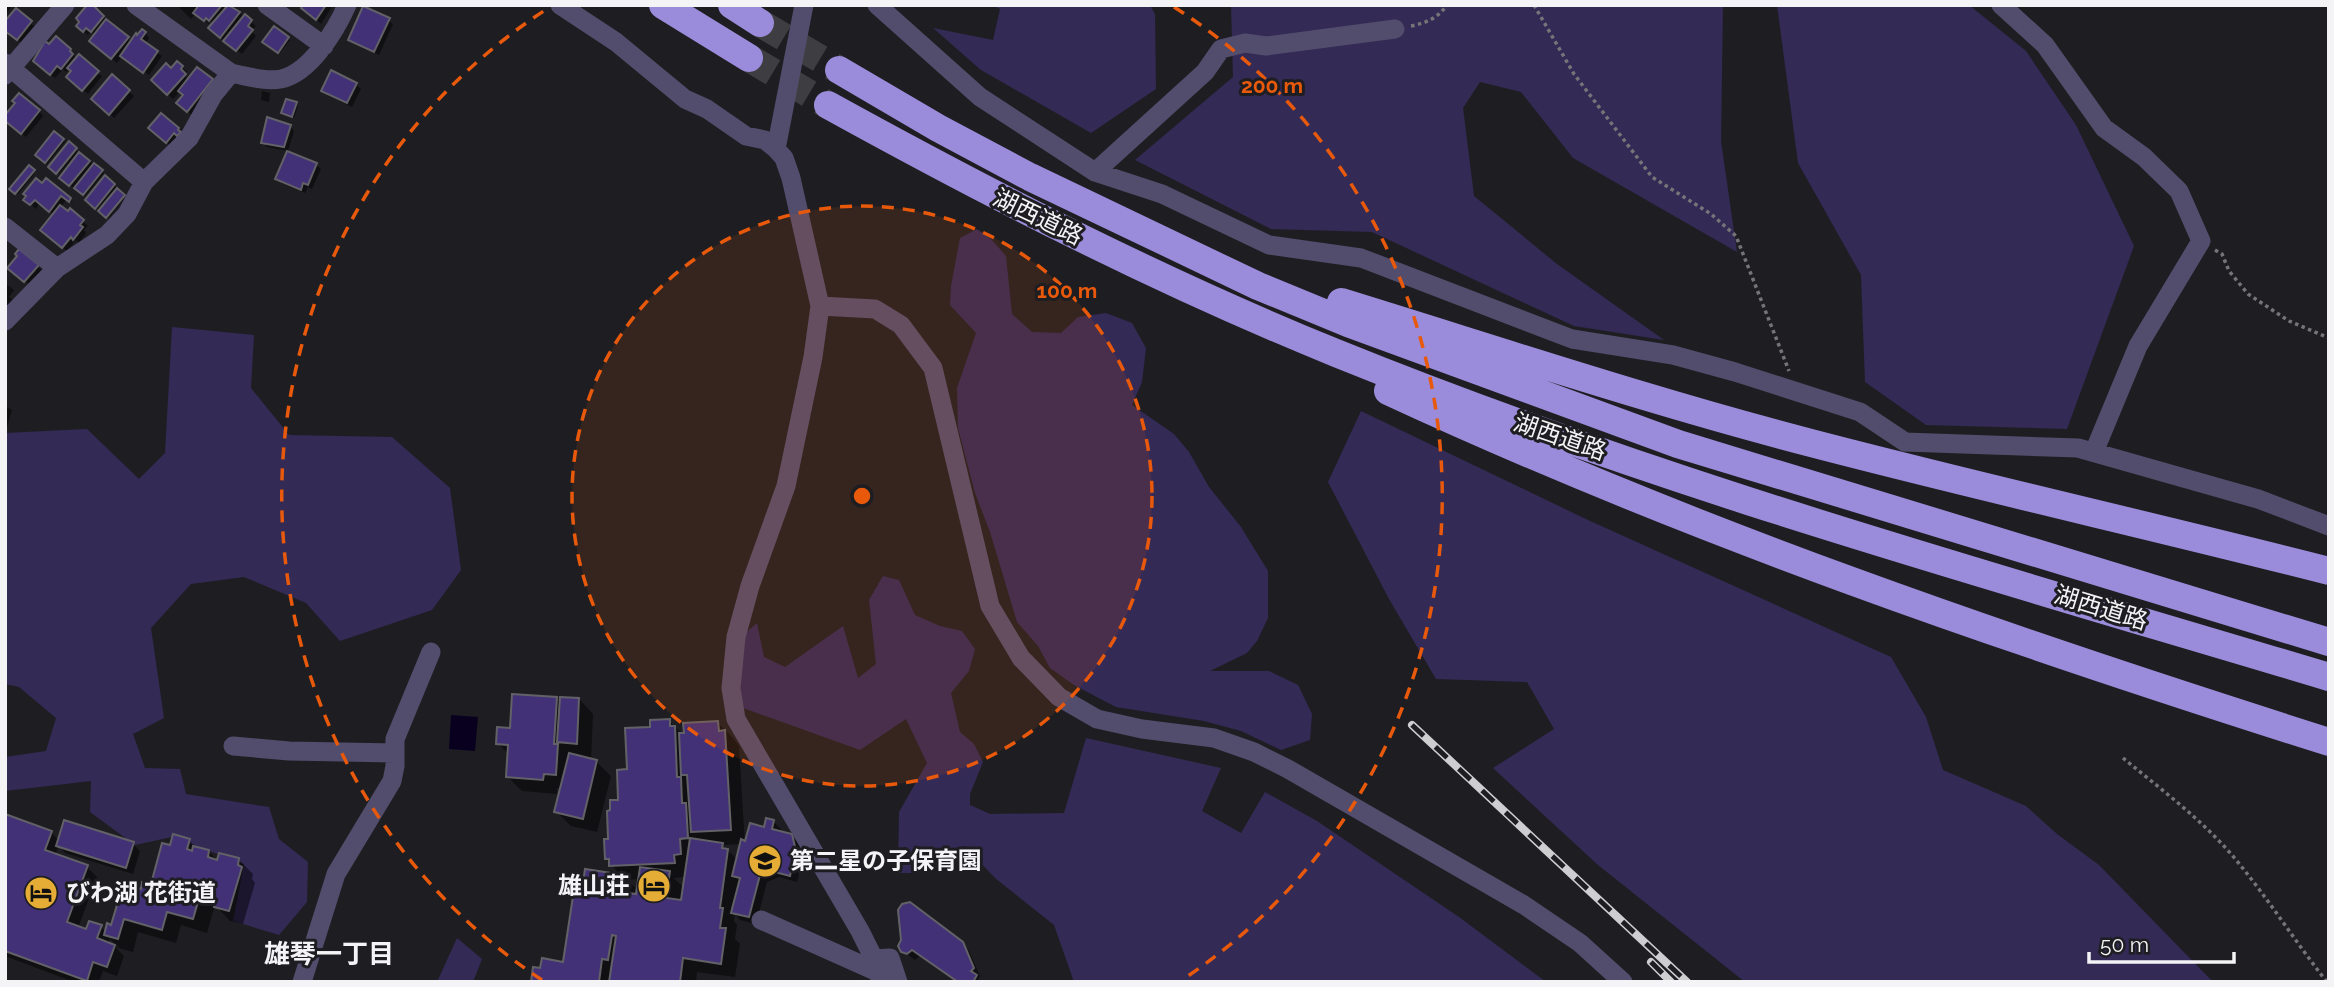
<svg xmlns="http://www.w3.org/2000/svg" width="2334" height="987" viewBox="0 0 2334 987" font-family="Raleway,'Noto Sans JP',sans-serif">
	<rect width="100%" height="100%" fill="#1e1e22"/>
	<!-- green -->
	<path fill="#342a56" d="M992,5H1150L1155,14L1156,89L1091,133L981,70L933,28L993,40L1000,9Z
		M1231,5H1723L1721,141L1737,252L1573,158L1521,92L1480,82L1463,108L1474,196L1557,264L1664,340L1574,326L1372,232L1271,229L1135,160L1233,77Z
		M1777,5H1969L2026,51L2076,125L2134,246L2067,429L1926,425L1865,382L1861,275L1798,163Z
		M977,229L991,239L1006,256L1012,314L1032,332L1061,333L1078,317L1106,313L1132,323L1146,348L1142,382L1132,405L1174,434L1189,452L1209,487L1241,527L1268,571V618L1257,641L1247,653L1210,671H1269L1298,685L1312,714L1310,740L1281,750L1241,731L1204,721L1116,707L1074,685L1050,668L1038,646L1017,622L990,532L975,493L958,428L957,388L976,333L950,305L951,286L960,238Z
		M172,327L254,335L251,388L289,435L392,437L450,488L461,570L432,610L340,641L306,603L244,577L191,584L151,628L164,718L133,734L145,768L180,769L186,794L269,807L279,839L308,862L307,902L279,935L233,921L244,864L172,837L135,845L90,812L91,781L5,791V757L46,751L56,718L19,687L5,684V433L87,429L139,479L165,453Z
		M1361,411L1588,520L1891,657L1926,717L1943,770L2026,806L2057,834L2099,865L2213,982H1745L1598,865L1493,768L1554,729L1527,682L1436,679L1389,599L1328,482Z
		M883,576L899,580L915,615L940,626L962,631L975,649L969,671L951,693L960,732L974,744L983,762L970,794V805L990,814L1064,813L1086,738L1221,768L1202,811L1241,833L1265,792L1317,821L1459,917L1546,982H1074L1054,925L995,878L965,846L937,852L915,873H898L899,812L927,763L906,719L860,750L743,708L739,677L742,636L757,623L764,657L785,667L843,626L858,678L876,664L869,600Z
		M457,938L482,959L473,982H437Z"/>
	<!-- water -->
	<path fill="#090020" d="M451,715L478,717L475,751L449,749Z"/>
	<!-- shadow -->
	<path fill="#0007" fill-rule="evenodd" d="M5,5H13L5,15Z
		M90,5L132,42L145,33L149,38L145,44L162,56L149,75L122,56L117,63L96,45V35L91,31L88,35L78,26Z
		M177,5H229L256,26L251,31L256,36L242,54L215,33L214,24L211,21L209,24L196,13L191,19Z
		M305,5H333L321,24L310,15Z
		M16,11L35,27L22,43L5,29Z
		M388,20L393,24L379,55L355,44L350,40Z
		M275,28L290,40L280,53L265,41Z
		M70,50L76,59L102,76L88,94L73,82V71L70,68L66,72L63,69L55,78L40,66Z
		M178,63L187,72L184,75L189,80H212L216,85L192,115L183,108L185,95L180,91L173,99L153,80L171,70Z
		M113,77L134,96L114,118L93,98Z
		M356,84L361,89L352,107L327,95L323,90Z
		M262,91L270,93L269,102L261,100Z
		M296,104L298,106L294,118L283,113Z
		M39,111L43,116L26,137L9,123Z
		M290,126L294,131L288,151L267,147L263,142Z
		M178,130L182,134L171,146L155,133Z
		M55,133L65,142L47,164L37,155Z
		M69,144L104,173L85,196L66,182L75,160L73,158L59,174L50,167Z
		M316,165L321,169L312,189L308,187L305,193L281,183L277,179Z
		M29,168L35,173L18,194L12,189Z
		M46,180L75,204L67,199L60,207L68,213L70,211L88,226L84,230L86,233L79,243L76,240L67,251L46,235L54,215L40,203L36,209L25,199Z
		M114,185L125,198L109,218L91,204Z
		M19,256L42,270L30,285L14,272Z
		M5,283L14,290L9,297L13,300L5,308Z
		M5,406L12,410L5,434Z
		M556,698L561,703L579,699L593,714L591,760L597,762L611,776L597,832L571,826L556,811L562,788H557V794L522,791L508,777L509,755L498,743L511,730Z
		M669,721L683,735L717,722L732,737L739,746L745,845L773,821L781,829L780,833L791,836L799,843L803,859L797,882L779,877L767,882L756,924L740,920L735,914L734,921L737,925L735,939L740,944L735,977L697,972L696,982H532L564,964L583,899L621,876L606,858L629,771L652,728ZM742,844L738,860L722,845ZM686,877L684,888L674,878ZM640,879L639,891L627,880Z
		M5,816L51,832L59,841L133,844L140,851L133,874L65,853L59,846L55,855L87,867L97,877L78,928L87,931L101,927L106,932L112,927L142,891L152,886L171,848L189,840L197,849L209,852L218,861L239,860L253,874L252,879L255,883L243,924L230,921L219,909L214,908L207,933L181,925L176,943L138,932L133,952L115,947L124,956L117,976L103,971L99,982H74L5,956ZM110,939L120,948L108,944Z
		M961,943L969,951L980,976L978,979L981,982H957L920,956L915,960L902,951Z"/>
	<!-- building -->
	<path fill="#433177" stroke="#626167" stroke-width="2" d="M87,5H93L104,16L91,32L86,28L83,32L76,26L79,22L76,18Z
		M222,5L209,21L206,18L204,21L193,13L199,5Z
		M228,5L240,12L220,38L208,28Z
		M303,5H326L316,20L301,8Z
		M363,6L390,18L374,52L348,40Z
		M16,8L32,21L17,40L5,31V21Z
		M245,14L252,20L248,26L253,30L236,51L223,41Z
		M106,19L129,37L111,59L89,41Z
		M274,26L289,37L278,53L262,42Z
		M142,29L146,32L141,39L158,51L143,73L120,56L136,33L137,35Z
		M56,36L71,49L70,51L73,54L61,69L57,66L50,75L33,61L45,41L49,44Z
		M79,54L99,71L82,91L66,77L71,71L67,68Z
		M177,61L183,66L181,69L186,74L167,95L151,80L166,63L171,68Z
		M197,67L213,79L187,112L176,103L183,95L178,91Z
		M331,70L357,83L347,103L321,91Z
		M112,74L130,90L109,115L91,99Z
		M19,93L40,110L21,134L5,121V115L15,103L12,101Z
		M286,99L297,102L292,117L281,113Z
		M161,113L179,128L178,130L181,132L177,136L174,133L166,143L148,128Z
		M267,117L291,125L284,147L261,143Z
		M54,131L64,139L45,163L35,155Z
		M69,141L77,148L56,174L48,167Z
		M287,151L317,163L308,185L303,183L301,190L275,179Z
		M79,152L90,161L69,186L59,178Z
		M94,163L103,170L83,195L74,188Z
		M29,165L35,170L15,194L9,189Z
		M105,175L115,184L95,209L85,200Z
		M36,178L42,183L46,178L71,198L69,202L61,196L49,212L35,200L30,205L23,200L26,196L23,194Z
		M117,188L125,195L106,218L98,211Z
		M60,205L68,211L70,208L84,220L80,225L83,227L73,240L71,237L62,248L40,230Z
		M19,249L39,265L24,282L7,268L17,256L15,254Z
		M512,694L557,697L554,744H558L556,775L544,774L543,780L506,777L508,745L496,744L497,727L510,728Z
		M560,697L579,698L577,744L557,742Z
		M670,719V726H675L677,777H681L682,803H686L688,838L680,839L681,854L674,855L675,863L609,866V859H605L604,839H608L607,811L610,810V800H618L617,770L627,769L625,728L650,727V720Z
		M718,721L719,731L725,730L731,830L691,832L687,775H681L679,733H684L683,723Z
		M569,753L597,760L583,819L554,812Z
		M5,814L52,831L45,850L88,865L67,922L86,929L89,921L102,925L97,938L115,945L107,967L93,962L87,981L5,951Z
		M766,818L774,820L772,829L792,834L796,851L790,876L771,871L760,875L749,917L731,913L740,878L732,876L741,839L745,841L750,823L764,827Z
		M64,820L134,842L126,868L56,846Z
		M173,834L190,839L187,849L192,851L193,846L209,850L208,857L217,860L219,853L239,858L238,865L242,867L229,911L214,907L216,899L200,895L193,919L167,912L162,930L124,919L118,939L104,935L107,923L111,925L123,885L141,889L142,882L151,884L162,843L170,845Z
		M690,838L723,843L722,848L728,849L720,908H723L720,928H726L721,964L683,958L680,982H609L616,936L612,935L608,960L602,959L599,982H531L533,967L540,968L542,958L563,962L573,896L581,897L585,869L625,875L622,892L636,894L640,867L670,871L666,898L681,900Z
		M910,902L963,942L974,968L971,971L977,975L973,982H958L912,950L907,954L901,952L898,946L901,940L898,910L902,904Z"/>
	<g fill="none" stroke-linecap="round" stroke-linejoin="round">
		<!-- highway-tunnel -->
		<path stroke="#3e3e42" stroke-width="28" stroke-dasharray="28 14" stroke-linecap="butt" d="M760,23L839,70
			M749,58L828,105"/>
		<!-- path -->
		<path stroke="#757478" stroke-width="3.5" stroke-dasharray="3.5 3.5" stroke-linecap="butt" d="M1534,5L1574,74L1652,177L1711,214L1736,236L1789,371
			M1411,26C1426,23 1438,18 1447,5
			M2215,250L2222,254L2229,271L2248,294L2289,321L2329,338
			M2123,758C2163,791 2208,824 2241,866C2271,903 2297,944 2327,982"/>
		<!-- minor -->
		<path stroke="#524d6d" stroke-width="19" d="M136,5L231,73
			M267,5L324,46
			M560,5L616,42L685,99L707,109L746,136L765,140L776,149L784,158L791,178L820,306L813,357L786,486L750,586L736,637L731,688L736,719L860,931L874,959L881,982
			M877,5L980,97L1095,172L1162,194L1269,245L1361,258L1572,339L1673,355L1735,372L1860,412L1905,442L2078,448L2258,499L2329,526
			M2001,5L2045,45L2104,128L2144,157L2179,191L2201,241L2138,346L2094,452
			M5,63L144,182
			M5,75L65,5
			M776,149L804,5
			M1095,172L1205,72L1221,49L1245,43L1266,46L1395,29
			M5,227L57,268
			M820,306L875,309L901,325L933,368L990,606L1021,658L1059,697L1097,719L1142,729L1214,738L1254,752L1288,769L1524,905L1580,943L1623,982
			M5,321L57,268L107,235L127,214L144,182L189,138L213,95L231,73C247,76 265,82 281,79C310,73 336,30 347,5
			M233,746L289,751L395,753
			M761,920L880,973
			M874,959L890,958L898,982
			M302,982L336,874L392,781L395,766V739L431,652"/>
		<!-- highway -->
		<path stroke="#9b8cdb" stroke-width="28" d="M663,5L749,58
			M732,5L760,23
			M839,70L938,128L1030,177L1258,286L1348,323L1678,444L2329,642
			M828,105C993,196 1161,282 1336,353C1659,484 1996,577 2329,677
			M1341,302C1497,350 1653,402 1811,443C1983,488 2157,527 2329,571
			M1388,391C1692,532 2010,641 2329,742"/>
		<defs>
			<path id="rail" d="M1412,725L1687,982
				M1651,962L1671,982"/>
		</defs>
		<!-- rail casing -->
		<use href="#rail" stroke="#cecdd0" stroke-width="8"/>
		<!-- rail -->
		<use href="#rail" stroke="#1e1e22" stroke-width="5" stroke-dasharray="16" stroke-linecap="butt"/>
	</g>
	<!-- distance rings -->
	<circle cx="862" cy="496" r="290" fill="#e8590c" fill-opacity=".12"/>
	<g fill="none" stroke="#e8590c" stroke-width="3.5" stroke-dasharray="12 9">
		<circle cx="862" cy="496" r="290"/>
		<path d="M542 980A580 580 0 0 1 550 7M1174 7A580 580 0 0 1 1182 980"/>
	</g>
	<!-- icons -->
	<defs>
		<symbol id="school-disc" viewBox="-11 -11 22 22"><circle r="9.5" fill="#e5ad35" stroke="#1e1e22"/><path d="M0-5L7-2L0 1L-7-2ZM-4 1L0 2.5L4 1V4Q0 6-4 4Z" fill="#111"/></symbol>
		<symbol id="hotel-disc" viewBox="-11 -11 22 22"><circle r="9.5" fill="#e5ad35" stroke="#1e1e22"/><path d="M-6-4.5h1.5V1H6V5H4.5V3h-9V5H-6ZM-4 0a1.8 1.8 0 1 1 3.6 0ZM.5 0V-2.5h3Q6-2.5 6 0Z" fill="#111"/></symbol>
	</defs>
	<g fill-rule="evenodd">
		<use href="#school-disc" x="746" y="842" width="38" height="38"/>
		<use href="#hotel-disc" x="635" y="867" width="38" height="38"/>
		<use href="#hotel-disc" x="22" y="874" width="38" height="38"/>
	</g>
	<g text-anchor="middle" stroke-width="6" stroke-linejoin="round" paint-order="stroke">
		<!-- street labels -->
		<g font-size="24" fill="#f4f3f6" stroke="#1e1e22">
			<text transform="translate(1038 217) rotate(26)" y="8">湖西道路</text>
			<text transform="translate(1560 437) rotate(19)" y="8">湖西道路</text>
			<text transform="translate(2101 608) rotate(17)" y="8">湖西道路</text>
		</g>
		<!-- poi labels -->
		<g font-size="24" font-weight="bold" fill="#f4f3f6" stroke="#1e1e22" text-anchor="start">
			<text x="790" y="869">第二星の子保育園</text>
			<text x="630" y="894" text-anchor="end">雄山荘</text>
			<text x="66" y="901">びわ湖 花街道</text>
		</g>
		<!-- neighbourhood labels -->
		<g font-size="26" font-weight="bold" fill="#f4f3f6" stroke="#1e1e22">
			<text x="329" y="963">雄琴一丁目</text>
		</g>
	</g>
	<circle cx="862" cy="496" r="10" fill="#e8590c" stroke="#1e1e22" stroke-width="3.5"/>
	<g font-size="21" text-anchor="middle" font-weight="bold" fill="#e8590c" stroke="#1e1e22" stroke-width="6" stroke-linejoin="round" paint-order="stroke">
		<text x="1272" y="93">200 m</text>
		<text x="1067" y="298">100 m</text>
	</g>
	<!-- border -->
	<rect width="2334" height="987" fill="none" stroke="#f4f3f6" stroke-width="14"/>
	<!-- scale -->
	<path d="M2089 952v10h145v-10" fill="none" stroke="#f4f3f6" stroke-width="3.5"/>
	<text x="2100" y="952" font-size="21" fill="#f4f3f6" stroke="#1e1e22" stroke-width="5" paint-order="stroke">50 m</text>
</svg>
